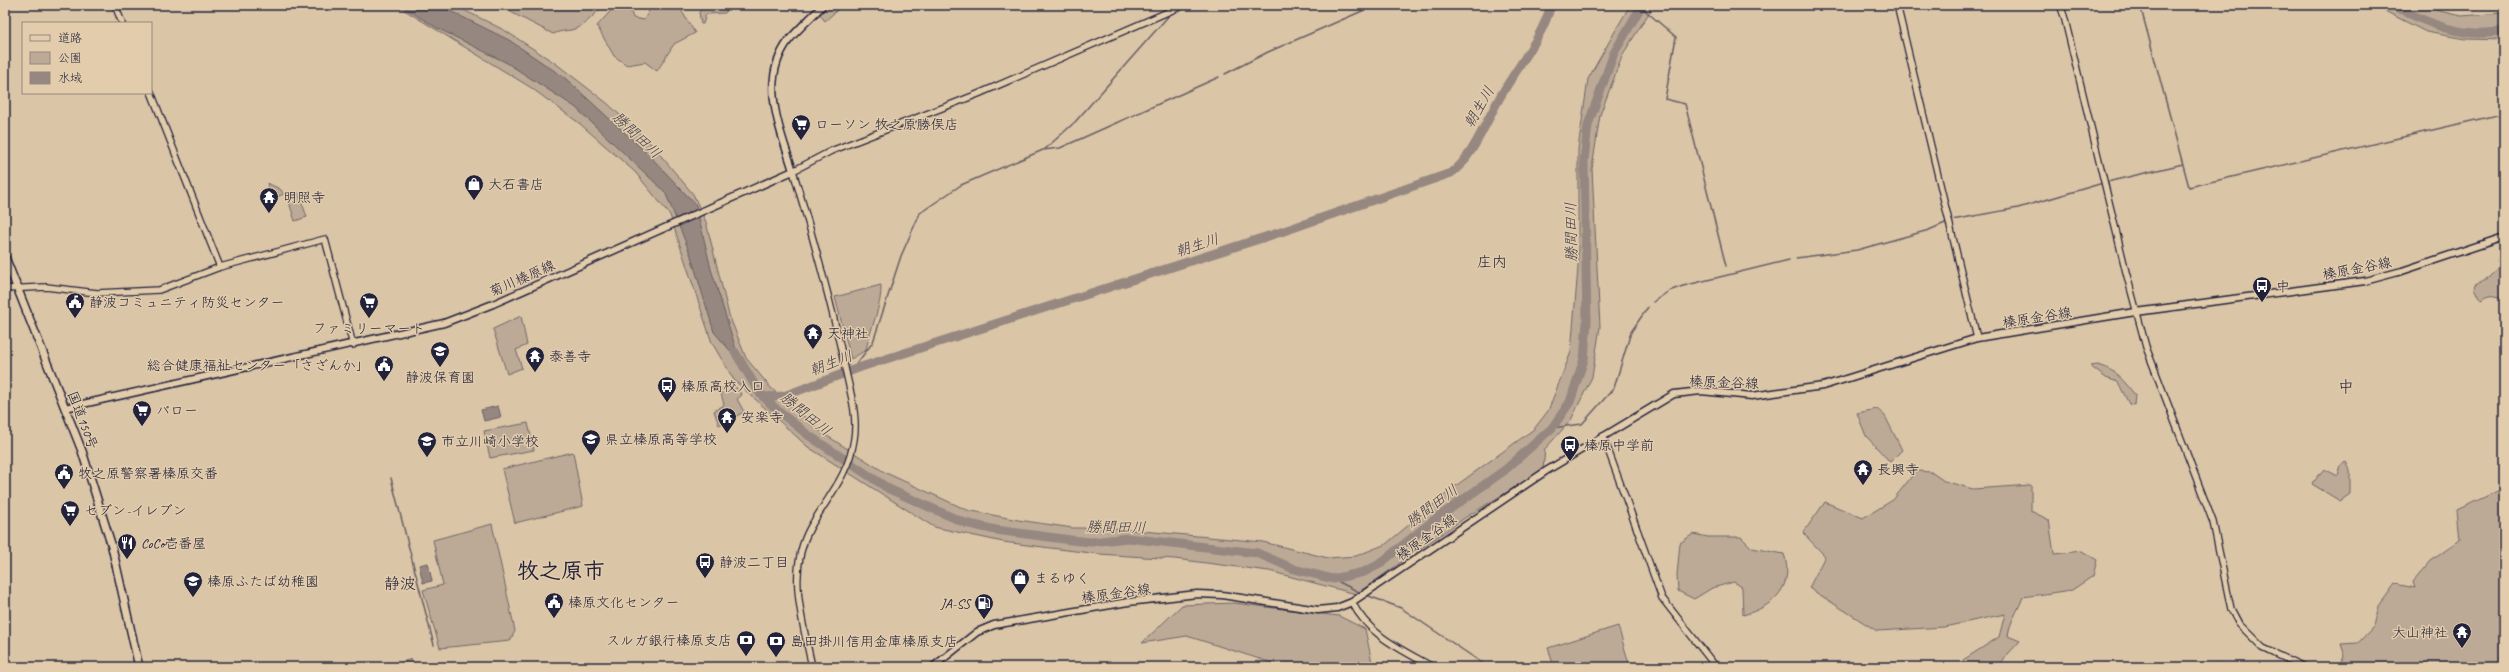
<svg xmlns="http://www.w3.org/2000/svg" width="2509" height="672" viewBox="0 0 2509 672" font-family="Caveat,'Klee One',sans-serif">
	<rect width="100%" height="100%" fill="#dac5a7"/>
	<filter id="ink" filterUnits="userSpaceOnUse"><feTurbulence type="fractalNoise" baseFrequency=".025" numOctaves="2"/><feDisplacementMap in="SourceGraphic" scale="8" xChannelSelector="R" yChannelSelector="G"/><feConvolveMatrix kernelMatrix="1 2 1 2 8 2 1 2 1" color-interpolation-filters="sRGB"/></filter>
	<g filter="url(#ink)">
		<!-- green -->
		<path fill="#bcaa96" stroke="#6f6668" d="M396,5H454L504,30L555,63L607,103L651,144L693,194L706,222L729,315L746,358L771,388L824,434L886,473L967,510L1018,520L1073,528H1110L1263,542L1328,558L1356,556L1386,544L1457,485L1534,429L1548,411L1571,352L1578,268V149L1588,79L1630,5H1654L1623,54L1600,115L1592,169L1600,327L1592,377L1571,420L1545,449L1543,470L1466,517L1356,594L1269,571L1175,559L1099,554L1003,542L934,527L808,447L734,380L712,343L670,215L635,172L579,123L530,87Z
			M497,5H604C596,13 583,28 571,30C564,31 560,31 553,34Z
			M616,5H629L633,18L644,20L652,5L664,8L666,5H678L695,33L674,44L657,71L645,62L627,65L614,56L597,26Z
			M705,5H731L725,13L706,14L703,24H701L699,12Z
			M828,5H843L825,21L820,15Z
			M2373,5H2426L2439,11L2461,16L2504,13V40L2465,39L2426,32Z
			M267,183L280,189L284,194L271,199Z
			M298,192L307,217L295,221L287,196Z
			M2497,260H2504V299L2489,296L2481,300L2475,288L2476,284L2488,278L2501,266Z
			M881,285C882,307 870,328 866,350L851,359L835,297Z
			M521,316L527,345L516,350L522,368L507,374L493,329Z
			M2098,365C2115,369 2124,381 2135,395L2134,405L2129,404L2118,382L2106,378L2090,366Z
			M734,385L742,395L737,399L744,412L719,425L714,411L724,405L720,389Z
			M1877,409L1885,416L1902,450L1890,462L1866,436L1857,413Z
			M528,423L534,450L490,458L484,431Z
			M573,452L583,506L515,523L502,469Z
			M2346,462L2350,470V494L2340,501L2312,484L2324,469L2338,476L2341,465Z
			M1916,471L1931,472L1944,481L1973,489L2031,485V511L2049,520L2054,554L2082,551L2097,560L2093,576L2072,590L2023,597C2018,611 2010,621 2008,636L2020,641L1996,667H1964L1963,660L1999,637L2005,614L1944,627L1877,631L1809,588L1825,556L1803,533L1825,502L1863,518L1893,500Z
			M2504,488V667H2339L2345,656L2341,644L2358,643L2374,626L2379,606L2395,584L2415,588L2413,582L2431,561L2460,540L2457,510Z
			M492,524L515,631L510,641L440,648L423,590L443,585L433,540Z
			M1693,534L1708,537H1741L1752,548L1784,554C1795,587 1773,607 1743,615L1742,587L1734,582L1712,588L1694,599L1678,591L1677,575L1680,543Z
			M1234,603L1339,616L1365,629L1373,667H1285L1187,636L1142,643L1182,605Z
			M1618,626L1630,667H1554L1548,648Z
			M411,659L416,667H389Z"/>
		<!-- water -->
		<path fill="#968880" stroke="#685f64" d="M400,5H438L509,40L565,78L648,154L696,205L711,269L740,362L714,332L690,253L665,192L575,107L507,63L437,28Z
			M498,406L501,417L484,421L481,410Z
			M428,563L432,581L423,583L419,565Z"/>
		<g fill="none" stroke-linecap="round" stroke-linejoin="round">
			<!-- stream -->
			<path stroke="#685f64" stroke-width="1.5" d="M2140,5L2189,187L2497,115
				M1641,7L1676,37L1665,99L1685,104L1726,266
				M1225,74L1268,52L1376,5
				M1044,150L1075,122L1172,12
				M2107,182L2183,164
				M1796,258L1857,250L1929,230L1952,220L2018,208L2103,183
				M1653,302L1669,291L1683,286L1789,260
				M852,370L873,342L901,256L920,213L961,185L1043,150L1060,148L1219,77
				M1552,428L1582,424L1614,388L1631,332L1648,307
				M391,478L434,645
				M1333,579L1361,593
				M1366,595L1401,608L1488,667"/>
			<!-- river -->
			<path stroke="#968880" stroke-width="9" d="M2393,5C2428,24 2463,39 2504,31
				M735,352L759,392L777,410L808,435L889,489L965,523L996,530L1071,540L1091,542L1128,538L1257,553L1294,569L1333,579L1364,572L1378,565L1433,521L1505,470L1552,428L1570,402L1584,359L1587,322L1584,160L1588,125L1614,53L1642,5
				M763,397L784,396L861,367L1284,231L1451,173C1471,160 1487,120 1499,99C1516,68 1542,39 1551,5"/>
			<defs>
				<path id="tertiary" d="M115,5L122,23
					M1897,5L1977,338
					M2060,5L2064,16L2126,272L2146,347L2213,522L2231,609L2239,624L2263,648L2304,667
					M151,92L220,267
					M5,289L46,287L97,293L159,290L220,267L325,239L353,345
					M1603,436L1662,598L1716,667
					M1352,602C1368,635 1402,650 1433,667
					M812,667C803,622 786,572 810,528C827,498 849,475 854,439C858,416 850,391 845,368C831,301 813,237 793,171L831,151L978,94L1184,5"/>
				<path id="secondary" d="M65,408L444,323L493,304L793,171C780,128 758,81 789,40C799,28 812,17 823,5
					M933,667L977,632L994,625L1128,602L1197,594L1222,595L1318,610L1337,608L1352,602L1546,471L1674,394L1701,391L1752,396L1823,386L1977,338L2129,313L2365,281L2402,271L2504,237"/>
				<path id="trunk" d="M5,257L82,451L112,547L139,667"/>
			</defs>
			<!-- tertiary casing -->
			<use href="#tertiary" stroke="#22223b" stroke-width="8"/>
			<!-- secondary casing -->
			<use href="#secondary" stroke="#22223b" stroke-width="9"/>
			<!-- trunk casing -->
			<use href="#trunk" stroke="#22223b" stroke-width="10"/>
			<!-- tertiary -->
			<use href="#tertiary" stroke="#e2ccac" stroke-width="5.5"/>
			<!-- secondary -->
			<use href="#secondary" stroke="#e2ccac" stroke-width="6"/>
			<!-- trunk -->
			<use href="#trunk" stroke="#e2ccac" stroke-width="7"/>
		</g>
	</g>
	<!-- icons -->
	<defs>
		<symbol id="supermarket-pin" viewBox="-11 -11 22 30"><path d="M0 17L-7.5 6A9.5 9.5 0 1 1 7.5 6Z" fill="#22223b" stroke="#e2ccac"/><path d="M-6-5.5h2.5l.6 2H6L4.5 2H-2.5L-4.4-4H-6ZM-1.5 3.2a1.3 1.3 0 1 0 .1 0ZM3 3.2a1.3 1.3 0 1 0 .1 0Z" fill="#fff"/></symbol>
		<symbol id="shop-pin" viewBox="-11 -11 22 30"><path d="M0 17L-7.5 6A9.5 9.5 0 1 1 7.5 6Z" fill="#22223b" stroke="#e2ccac"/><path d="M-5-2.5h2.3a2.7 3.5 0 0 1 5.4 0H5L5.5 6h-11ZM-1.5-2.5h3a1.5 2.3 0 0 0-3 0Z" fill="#fff"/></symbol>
		<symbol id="temple-pin" viewBox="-11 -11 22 30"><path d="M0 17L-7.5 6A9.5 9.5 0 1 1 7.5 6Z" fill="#22223b" stroke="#e2ccac"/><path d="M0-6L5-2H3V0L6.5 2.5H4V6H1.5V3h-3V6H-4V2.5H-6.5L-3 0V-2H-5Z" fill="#fff"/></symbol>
		<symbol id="bus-pin" viewBox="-11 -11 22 30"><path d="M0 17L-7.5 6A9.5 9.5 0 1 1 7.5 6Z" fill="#22223b" stroke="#e2ccac"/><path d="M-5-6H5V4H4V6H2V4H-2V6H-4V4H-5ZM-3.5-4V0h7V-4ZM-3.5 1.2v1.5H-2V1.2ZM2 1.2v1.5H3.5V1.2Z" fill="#fff"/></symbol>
		<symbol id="civic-pin" viewBox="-11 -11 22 30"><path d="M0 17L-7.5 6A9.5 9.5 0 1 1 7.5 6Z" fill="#22223b" stroke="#e2ccac"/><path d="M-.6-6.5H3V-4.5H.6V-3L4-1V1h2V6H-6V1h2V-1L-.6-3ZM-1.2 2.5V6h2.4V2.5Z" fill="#fff"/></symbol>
		<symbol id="school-pin" viewBox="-11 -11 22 30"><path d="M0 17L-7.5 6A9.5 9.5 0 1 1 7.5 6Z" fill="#22223b" stroke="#e2ccac"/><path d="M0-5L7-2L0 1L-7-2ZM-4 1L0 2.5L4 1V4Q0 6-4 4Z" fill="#fff"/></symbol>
		<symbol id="restaurant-pin" viewBox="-11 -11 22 30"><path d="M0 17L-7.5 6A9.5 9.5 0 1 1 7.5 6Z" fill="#22223b" stroke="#e2ccac"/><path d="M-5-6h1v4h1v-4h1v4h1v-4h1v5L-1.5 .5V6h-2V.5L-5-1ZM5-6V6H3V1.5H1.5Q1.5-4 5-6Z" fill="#fff"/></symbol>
		<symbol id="fuel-pin" viewBox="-11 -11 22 30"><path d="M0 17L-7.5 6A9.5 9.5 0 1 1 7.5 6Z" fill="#22223b" stroke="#e2ccac"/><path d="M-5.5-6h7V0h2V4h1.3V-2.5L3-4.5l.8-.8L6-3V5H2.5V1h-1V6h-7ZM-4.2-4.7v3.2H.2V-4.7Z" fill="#fff"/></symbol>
		<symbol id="bank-pin" viewBox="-11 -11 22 30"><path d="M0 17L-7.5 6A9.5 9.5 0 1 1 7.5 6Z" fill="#22223b" stroke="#e2ccac"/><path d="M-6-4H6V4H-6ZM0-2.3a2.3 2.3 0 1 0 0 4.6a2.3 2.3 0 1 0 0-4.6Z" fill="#fff"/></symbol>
	</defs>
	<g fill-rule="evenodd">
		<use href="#supermarket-pin" x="790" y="113" width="22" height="30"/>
		<use href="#shop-pin" x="463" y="173" width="22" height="30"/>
		<use href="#temple-pin" x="258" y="186" width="22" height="30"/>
		<use href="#bus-pin" x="2251" y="275" width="22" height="30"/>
		<use href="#civic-pin" x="64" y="291" width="22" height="30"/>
		<use href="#supermarket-pin" x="358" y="291" width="22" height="30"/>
		<use href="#temple-pin" x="802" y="322" width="22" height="30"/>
		<use href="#school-pin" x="429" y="340" width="22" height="30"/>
		<use href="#temple-pin" x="524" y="345" width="22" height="30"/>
		<use href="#civic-pin" x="373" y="354" width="22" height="30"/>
		<use href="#bus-pin" x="656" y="375" width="22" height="30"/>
		<use href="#supermarket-pin" x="131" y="399" width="22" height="30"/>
		<use href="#temple-pin" x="716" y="406" width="22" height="30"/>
		<use href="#school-pin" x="580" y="428" width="22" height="30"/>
		<use href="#school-pin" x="416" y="430" width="22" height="30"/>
		<use href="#bus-pin" x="1559" y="434" width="22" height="30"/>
		<use href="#temple-pin" x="1852" y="458" width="22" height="30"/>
		<use href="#civic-pin" x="53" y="462" width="22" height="30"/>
		<use href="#supermarket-pin" x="59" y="499" width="22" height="30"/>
		<use href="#restaurant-pin" x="116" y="532" width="22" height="30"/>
		<use href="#bus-pin" x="694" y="551" width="22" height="30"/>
		<use href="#shop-pin" x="1009" y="567" width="22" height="30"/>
		<use href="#school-pin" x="182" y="570" width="22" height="30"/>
		<use href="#civic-pin" x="543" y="591" width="22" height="30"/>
		<use href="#fuel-pin" x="973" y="592" width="22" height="30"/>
		<use href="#temple-pin" x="2451" y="621" width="22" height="30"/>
		<use href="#bank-pin" x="735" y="629" width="22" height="30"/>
		<use href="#bank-pin" x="765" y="630" width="22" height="30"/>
	</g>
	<g text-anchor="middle" stroke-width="3" stroke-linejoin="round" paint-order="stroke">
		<!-- poi labels -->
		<g font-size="14" fill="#22223b" stroke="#e2ccac" text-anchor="start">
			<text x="815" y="129">ローソン 牧之原勝俣店</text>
			<text x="488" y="189">大石書店</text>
			<text x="283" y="202">明照寺</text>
			<text x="2276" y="291">中</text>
			<text x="89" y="307">静波コミュニティ防災センター</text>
			<text x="369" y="333" text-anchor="middle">ファミリーマート</text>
			<text x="827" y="338">天神社</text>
			<text x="549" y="361">泰善寺</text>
			<text x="370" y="370" text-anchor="end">総合健康福祉センター「さざんか」</text>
			<text x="440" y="382" text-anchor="middle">静波保育園</text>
			<text x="681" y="391">榛原高校入口</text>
			<text x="156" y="415">バロー</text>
			<text x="741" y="422">安楽寺</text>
			<text x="605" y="444">県立榛原高等学校</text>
			<text x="441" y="446">市立川崎小学校</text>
			<text x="1584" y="450">榛原中学前</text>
			<text x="1877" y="474">長興寺</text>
			<text x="78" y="478">牧之原警察署榛原交番</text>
			<text x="84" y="515">セブン-イレブン</text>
			<text x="141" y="548">CoCo壱番屋</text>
			<text x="719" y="567">静波二丁目</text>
			<text x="1034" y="583">まるゆく</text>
			<text x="207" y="586">榛原ふたば幼稚園</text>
			<text x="568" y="607">榛原文化センター</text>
			<text x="970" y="608" text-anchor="end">JA-SS</text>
			<text x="2448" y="637" text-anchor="end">大山神社</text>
			<text x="732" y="645" text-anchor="end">スルガ銀行榛原支店</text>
			<text x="790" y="646">島田掛川信用金庫榛原支店</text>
		</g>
		<!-- street labels -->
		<g font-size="14" fill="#22223b" stroke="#e2ccac">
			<text transform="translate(2357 268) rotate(-11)" y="5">榛原金谷線</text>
			<text transform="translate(522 278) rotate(-24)" y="5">菊川榛原線</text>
			<text transform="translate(2037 317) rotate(-9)" y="5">榛原金谷線</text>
			<text transform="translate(1724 382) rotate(2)" y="5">榛原金谷線</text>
			<text transform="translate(83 420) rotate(69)" y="5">国道150号</text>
			<text transform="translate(1426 537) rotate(-35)" y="5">榛原金谷線</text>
			<text transform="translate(1116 593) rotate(-8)" y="5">榛原金谷線</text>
		</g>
		<!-- water labels -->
		<g font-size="15" font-style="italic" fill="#3f3c4c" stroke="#e2ccac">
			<text transform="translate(1479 107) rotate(-60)" y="5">朝生川</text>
			<text transform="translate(637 135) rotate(43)" y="5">勝間田川</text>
			<text transform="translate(1571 232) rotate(-91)" y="5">勝間田川</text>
			<text transform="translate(1197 245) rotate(-18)" y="5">朝生川</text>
			<text transform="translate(831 363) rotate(-21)" y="5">朝生川</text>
			<text transform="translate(806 414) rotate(39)" y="5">勝間田川</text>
			<text transform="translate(1432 506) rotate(-37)" y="5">勝間田川</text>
			<text transform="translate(1116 527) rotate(1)" y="5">勝間田川</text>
		</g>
		<!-- neighbourhood labels -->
		<g font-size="15" fill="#22223b" stroke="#e2ccac">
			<text x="1492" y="267">庄内</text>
		</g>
		<!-- quarter labels -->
		<g font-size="16" fill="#22223b" stroke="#e2ccac">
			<text x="2346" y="392">中</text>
			<text x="400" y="589">静波</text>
		</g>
		<!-- town labels -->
		<g font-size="22" font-weight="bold" fill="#22223b" stroke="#e2ccac">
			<text x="561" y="578">牧之原市</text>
		</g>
	</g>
	<!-- margin -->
	<rect width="2509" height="672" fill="none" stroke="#e2ccac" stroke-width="20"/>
	<rect x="10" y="10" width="2489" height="652" fill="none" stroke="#22223b" stroke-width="1.5" filter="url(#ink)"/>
	<!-- legend -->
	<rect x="22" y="22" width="130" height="72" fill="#e2ccac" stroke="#95887f"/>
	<rect x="30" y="35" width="20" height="6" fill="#e2ccac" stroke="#95887f"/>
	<text x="58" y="42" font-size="12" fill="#22223b">道路</text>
	<rect x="30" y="52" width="20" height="12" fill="#bcaa96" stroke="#95887f"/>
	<text x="58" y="62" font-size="12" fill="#22223b">公園</text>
	<rect x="30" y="72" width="20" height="12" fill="#968880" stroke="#95887f"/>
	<text x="58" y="82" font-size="12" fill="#22223b">水域</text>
</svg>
